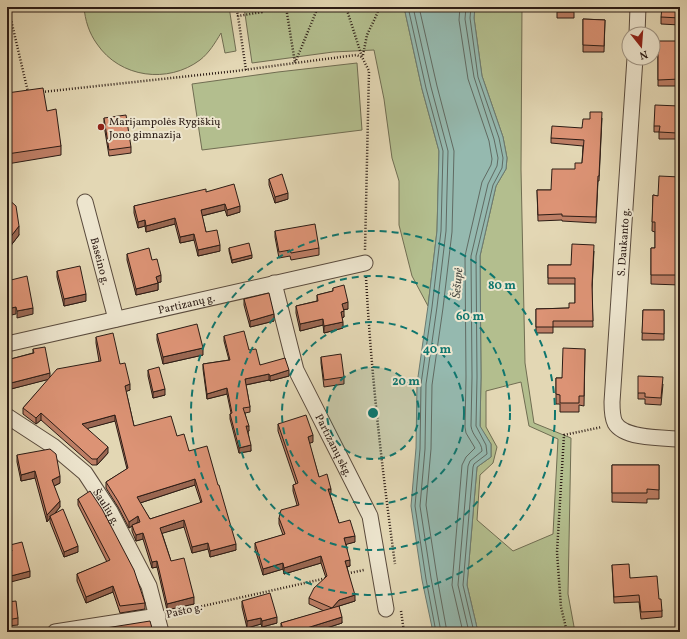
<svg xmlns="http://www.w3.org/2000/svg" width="687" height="639" viewBox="0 0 687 639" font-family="Vollkorn,serif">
	<rect width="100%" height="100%" fill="#e3d7b4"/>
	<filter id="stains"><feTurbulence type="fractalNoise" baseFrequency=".005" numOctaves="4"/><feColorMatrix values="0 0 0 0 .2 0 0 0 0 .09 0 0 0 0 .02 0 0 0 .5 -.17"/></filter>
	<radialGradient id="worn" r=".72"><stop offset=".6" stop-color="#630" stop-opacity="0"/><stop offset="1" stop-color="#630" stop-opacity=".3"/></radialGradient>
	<!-- green -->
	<path fill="#b3be8e" stroke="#706d52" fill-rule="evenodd" d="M84,7H229L236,51L225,53L221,33C215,43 209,53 200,60C168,84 120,78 97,44C89,33 85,20 84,7Z
		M244,7H404L422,89L439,151L437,231L428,306L412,276L399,225V181L392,158L384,99L374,50L333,52L252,63Z
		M475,7H522L521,169L525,363L534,423L571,438L568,594L575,632H478L467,585L477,467L491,457V444L480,427L481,377L480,256L496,186L506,169L507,158L503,137L482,76L474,18ZM521,382L529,426L558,439L553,534L513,551L477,520L480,475L493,463L497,447L486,427V391Z
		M357,63L362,130L202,150L192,84L278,72Z"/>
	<!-- water -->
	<path fill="#95b9af" stroke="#6b7a71" d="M404,7H475L474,18L482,76L503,137L507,158L506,169L496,186L480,256L481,377L480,426L491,444V457L477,467L467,585L478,632H433L422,580L411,506L416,448L417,384L428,306L437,231L439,151L422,89Z"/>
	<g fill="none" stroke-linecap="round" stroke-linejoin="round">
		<!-- shore -->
		<path stroke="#606a62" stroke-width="1" d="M408,7L426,88L443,151L441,231L432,307L421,384L420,449L415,506L426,579L436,632
			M413,7L431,87L448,151L446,231L437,307L426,384L425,449L420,506L431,578L441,632
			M419,7L437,86L454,151L452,232L443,308L432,385L431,449L426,505L437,577L447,632
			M460,7L459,20L468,79L489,141L492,159L491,165L482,182L465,256L466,377L465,427L466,433L475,448L466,457L462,465L452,585L463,632
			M466,7L465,19L474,77L494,139L498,158L497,166L488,184L471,256L472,377L471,426C472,436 482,442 482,451L470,461L468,466L458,585L469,632
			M471,7L470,18L478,77L499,138L503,158L502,168L493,185L476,256L477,377L476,426L486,445L487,454L474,464L473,467L463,585L474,632"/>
		<defs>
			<g id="street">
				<path d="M637,34L638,7"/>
				<path d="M635,58L612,402C612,409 612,417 615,423C624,439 664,438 680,439"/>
				<path id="s1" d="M85,202L116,319"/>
				<path id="s2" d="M274,283L296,370L370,516L386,609"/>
				<path id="s3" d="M7,344L365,263"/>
				<path id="s4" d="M7,416L53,446L85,473L110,511L149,586L161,632"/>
				<path d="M55,632L158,616"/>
			</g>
		</defs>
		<!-- street casing -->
		<use href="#street" stroke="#5a4b3d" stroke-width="17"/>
		<!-- path -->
		<path stroke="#2c1c15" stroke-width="2.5" stroke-dasharray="1 2" stroke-linecap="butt" d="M8,7L28,92
			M236,7L238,16
			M286,7L295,63L356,55L362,57
			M346,7L362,57L369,71L365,250
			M363,55L367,35L377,14L379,7
			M246,70L238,16L262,12L267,7
			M42,92L236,71L295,63L318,7
			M366,277C371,373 382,469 395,564
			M345,574L364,570
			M401,611L404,632
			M172,613L327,578
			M567,632L561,607L557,552L564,435L602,427"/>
		<!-- street -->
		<use href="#street" stroke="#ede5ce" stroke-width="15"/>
	</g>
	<!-- wall -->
	<path fill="#bd7e65" stroke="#2c1c15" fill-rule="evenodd" d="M557,7H574V18H557Z
		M680,7V25L661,24V17Z
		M583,19L605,20L604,52H583Z
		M658,41L680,53V86H658Z
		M7,93L47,111L61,146V155L7,164Z
		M679,106L677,139H659V132H654V126Z
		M104,118L131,147V153L109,156L104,125Z
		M602,118L599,181H598L596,223L562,221V220L538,221L537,190H551L582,163L583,146L551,143V138L582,128L590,119Z
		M680,177V285L651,284V248H655V232L652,231L653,195L658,196Z
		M269,179L288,199L275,203L269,185Z
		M206,192L240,212L227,216L225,210L202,216L206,232L220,251L198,256L194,240L180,243L175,224L146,232L145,226L138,228L134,213V206Z
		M7,198L19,235L9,248H7Z
		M275,231L319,248V255L291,260L290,256L279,258L275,237Z
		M229,248L252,258L232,263L229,251Z
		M594,251L592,290L593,327H553V333H536V309L569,308L575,303V284H548V265H571Z
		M127,254L152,260L161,282H158V290L136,295L127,260Z
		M57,271L86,301L64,306L57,277Z
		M333,288L348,309L343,310L344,317L342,318L343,328L324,333L323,325L300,331L296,313V306L317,301V295L333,291Z
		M244,299L274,321L250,327L244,305Z
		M643,310H664V340H642Z
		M157,334L203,355L163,364L157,340Z
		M224,336L249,350L260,365L289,376L270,381L269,380L246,385L250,407V412L245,413L249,431H248L251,451L239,453L230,419V414L231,413L227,394L207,399L203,369V364L229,360L224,341Z
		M96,337L120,364L130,390L126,391L134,426L177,436L189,451L236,550L210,557L208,549L192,553L184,527L162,533L171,561L194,604L167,610L157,567L152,568L143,539L136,541L132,531V526L129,528L118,507L106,488V482L127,469L115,421L87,428L108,453L97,465H92L41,420L36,424L23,414V408L49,379L7,390V360L33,353V349L50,378L99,361L96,343ZM195,485L201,503L150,519L140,503Z
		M585,349L584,406L579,405V412H560V404H556V378H562Z
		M321,357L344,377V384L324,387L321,363Z
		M148,370L165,395L153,398L148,376Z
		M663,384L661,405L645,404V399H638V393Z
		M278,424L313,442L309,443L319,477L331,495H330L339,523L355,542L346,544L350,566L347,567L355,601L339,606L342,623L314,632H282L281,629V623L324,611L309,604V598L326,578L321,563L284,574L283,569L263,575L255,549V543L283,535L279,524V518L297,505L293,491V485L296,484L278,431Z
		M17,455L60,483L54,486L60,507L54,514L78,552L64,557L50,522V518L47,522L35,478L21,481L17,462Z
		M612,465H659V499H647V503L612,502Z
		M78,499L145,603V609L120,613L113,592L86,603L77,581V574L107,562L78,505Z
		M612,565L630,578L659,599L662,611V617L641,619L639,602L614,603Z
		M242,601L277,623L262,627L261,624L247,628L242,607Z
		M7,602L18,618V625L7,626Z"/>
	<!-- shaded-wall -->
	<path fill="#9a6752" stroke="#2c1c15" d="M288,193V199L275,203V197Z
		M225,204V210L201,216V210Z
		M240,206V212L227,216V210Z
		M175,218V224L146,232V226Z
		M145,220V226L138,228V222Z
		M19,226V235L9,248V239Z
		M194,234V240L180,243V237Z
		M220,245V251L198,256V250Z
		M252,255V258L232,263V260Z
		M161,275V282L156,283V277Z
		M158,283V290L136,295V289Z
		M86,294V301L64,306V299Z
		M348,302V309L342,310V304Z
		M16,307V314L7,316V309Z
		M33,308V314L17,318V311Z
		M344,311V317L341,318V312Z
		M274,314V321L250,327V321Z
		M323,319V325L300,331V324Z
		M343,322V328L324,333V326Z
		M203,348V355L163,364V357Z
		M289,370V376L270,381V376Z
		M50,373V379L7,390V384Z
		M269,374V380L245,385V379Z
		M130,384V390L125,392V386Z
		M227,388V394L207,399V394Z
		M165,389V395L153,398V392Z
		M41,413V420L36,424V418Z
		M115,415V421L82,430V424Z
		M246,426H249V431L246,432Z
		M313,435V442L308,444V437Z
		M251,445V451L239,453V448Z
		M108,447V453L97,465V459Z
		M35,471V478L21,481V475Z
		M60,476V483L52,487V480Z
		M195,479V485L137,504V497Z
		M328,489H331V495L328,496Z
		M60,501V507L51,518L50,516V518L47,522V515Z
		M138,516V522L129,528V522Z
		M184,520V527L160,534V528Z
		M143,533V539L136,541V535Z
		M355,536V542L344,545V538Z
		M208,543V549L192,553V547Z
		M236,544V550L210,557V551Z
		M78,546V552L64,557V552Z
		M321,556V563L284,574V568Z
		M350,560V566L345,567V561Z
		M157,561V567L152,568V562Z
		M283,563V569L263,575V569Z
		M30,571V577L7,583V577Z
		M113,586V592L86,603V597Z
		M355,595V601L339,606L332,614V608L339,600Z
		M194,597V604L167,610V604Z
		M277,617V623L262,627V621Z
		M342,617V623L314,632H294Z
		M261,618V624L247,628V621Z"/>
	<!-- building -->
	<path fill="#dc9375" stroke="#2c1c15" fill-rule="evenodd" d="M557,7H574V12H557Z
		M662,7H680V18L661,17Z
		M583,19L605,20L604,46L583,45Z
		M658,41H680V79L658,80Z
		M43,88L47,111L56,109L61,146L7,154V93Z
		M655,105L679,106L677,133L659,132L660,126H654Z
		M590,112H602L599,176H598L596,217L562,216V214L538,215L537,190H551L552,169H575V163H582L584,140L551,138L552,126L582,128L583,119H590Z
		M126,115L131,147L109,150L104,118Z
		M282,174L288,193L275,197L269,179Z
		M659,176L680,177V275H651V248H655V222H652L653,195L658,196Z
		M234,184L240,206L227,210L225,204L201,210L206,232L217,230L220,245L198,250L194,234L180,237L175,218L146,226L145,220L138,222L134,206L206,189V192Z
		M7,198L16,206L19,226L9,239H7Z
		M315,224L319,248L291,253L290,250L279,252L275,231Z
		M249,243L252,255L232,260L229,248Z
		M572,244L594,245L592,285L593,321H553V327H536V309L569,308V303H575V278H548V265H571Z
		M149,248L152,260L157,259L161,275L156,277L158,283L136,289L127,254Z
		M80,266L86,294L64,299L57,271Z
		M27,276L33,308L17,311L16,307L7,309V281Z
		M344,285L348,302L342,304L344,311L341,312L343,322L324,326L323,319L300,324L296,306L318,301L317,295L333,291V288Z
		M269,293L274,314L250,321L244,299Z
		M643,310H664V334L642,333Z
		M197,324L203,348L163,357L157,334Z
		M244,331L249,350L256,349L260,365L285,358L289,370L270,376L269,374L245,379L250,407L243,408L249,426H246L251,445L239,448L230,414L232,413L227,388L207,394L203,364L230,360L224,336Z
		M113,333L120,364L125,363L130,384L125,386L134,426L171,416L177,436L184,434L189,451L207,446L218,485H219L236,544L210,551L208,543L192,547L184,520L160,528L171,561L184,558L194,597L167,604L157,561L152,562L143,533L136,535L134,531L132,525L140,522L138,516L129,522L118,501L106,482L128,468L115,415L82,424L108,447L97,459H92L41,413L36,418L23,408L57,369L101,361L96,337ZM195,479L202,502L150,519L137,497Z
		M45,347L50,373L7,384V360L34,353L33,349Z
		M563,348L585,349L584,396H579V403H560V395L556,394V378H562Z
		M341,354L344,377L324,380L321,357Z
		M159,367L165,389L153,392L148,370Z
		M638,376L663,377L661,398L645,397V393H638Z
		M306,415L313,435L308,437L319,477L327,474L331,489H328L339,523L350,520L355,536L344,538L350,560L345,561L355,595L339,600L332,608L309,598L314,588L327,576L321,556L284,568L283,563L263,569L255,543L285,534L279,518L281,510L299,505L293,485L298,483L278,424Z
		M50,449L56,454L60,476L52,480L60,501L47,515L35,471L21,475L17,455Z
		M612,465H659V490L647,489V493H612Z
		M90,491L102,509L134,570L145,603L120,606L113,586L86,597L77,574L110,560L78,499Z
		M63,509L78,546L64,552L50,516Z
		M22,542L30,571L7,577V552L12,551L10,545Z
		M629,564L630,578L657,576L659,599H661L662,611L641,612L639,595L614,597L612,565Z
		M270,593L277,617L262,621L261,618L247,621L242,601Z
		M16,601L18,618L7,620V602Z
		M339,606L342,617L294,632H284L281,623Z
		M150,621L153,632H87V631Z"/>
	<!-- distance rings -->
	<circle cx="373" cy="413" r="46" fill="#0f766e" fill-opacity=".12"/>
	<g fill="none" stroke="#0f766e" stroke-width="2" stroke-dasharray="7 5">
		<circle cx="373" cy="413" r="46"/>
		<circle cx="373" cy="413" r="91"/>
		<circle cx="373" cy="413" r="137"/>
		<circle cx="373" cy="413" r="182"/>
	</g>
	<!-- markers -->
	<circle fill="#8f2418" stroke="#ede5ce" stroke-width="1.5" cx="101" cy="127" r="4"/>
	<g text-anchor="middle" stroke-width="4" stroke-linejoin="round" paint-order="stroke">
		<!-- poi labels -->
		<g font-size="11" fill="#2c1c15" stroke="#ede5ce" text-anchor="start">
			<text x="109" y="125">Marijampolės Rygiškių<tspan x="109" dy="13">Jono gimnazija</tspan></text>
		</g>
		<!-- street labels -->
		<g font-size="11" fill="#2c1c15" stroke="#ede5ce">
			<text transform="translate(623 242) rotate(-86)" y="4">S. Daukanto g.</text>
			<text dy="4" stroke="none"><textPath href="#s1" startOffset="61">Baseino g.</textPath></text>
			<text dy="4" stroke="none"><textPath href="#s3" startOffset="184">Partizanų g.</textPath></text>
			<text dy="4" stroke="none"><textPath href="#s2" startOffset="174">Partizanų skg.</textPath></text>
			<text dy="4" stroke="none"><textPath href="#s4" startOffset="137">Šaulių g.</textPath></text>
			<text transform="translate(184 610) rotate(-13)" y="4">Pašto g.</text>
		</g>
		<!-- water labels -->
		<g font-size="12" font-style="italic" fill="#4c4b43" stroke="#ede5ce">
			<text transform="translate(457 283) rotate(-85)" y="4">Šešupė</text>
		</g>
	</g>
	<circle cx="373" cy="413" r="6" fill="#0f766e" stroke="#ede5ce" stroke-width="2"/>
	<g font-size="12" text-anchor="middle" font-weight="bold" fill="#0f766e" stroke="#ede5ce" stroke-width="4" stroke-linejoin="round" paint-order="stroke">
		<text x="502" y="289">80 m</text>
		<text x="470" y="320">60 m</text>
		<text x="437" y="353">40 m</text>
		<text x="406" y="385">20 m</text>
	</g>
	<!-- margin -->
	<rect width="687" height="639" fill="none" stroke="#e3d7b4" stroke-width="24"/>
	<rect x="8" y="8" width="671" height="623" fill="none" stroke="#2c1c15" stroke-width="2"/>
	<rect x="12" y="12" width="663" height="615" fill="none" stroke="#2c1c15"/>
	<!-- north arrow -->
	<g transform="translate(641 46) rotate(163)"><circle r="19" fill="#ede5ce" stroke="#a09584"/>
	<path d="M0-3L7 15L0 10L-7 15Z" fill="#8f2418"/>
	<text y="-6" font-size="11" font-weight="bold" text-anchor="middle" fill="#2c1c15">N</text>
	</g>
	<rect width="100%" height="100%" filter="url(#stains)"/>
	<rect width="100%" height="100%" fill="url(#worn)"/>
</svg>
